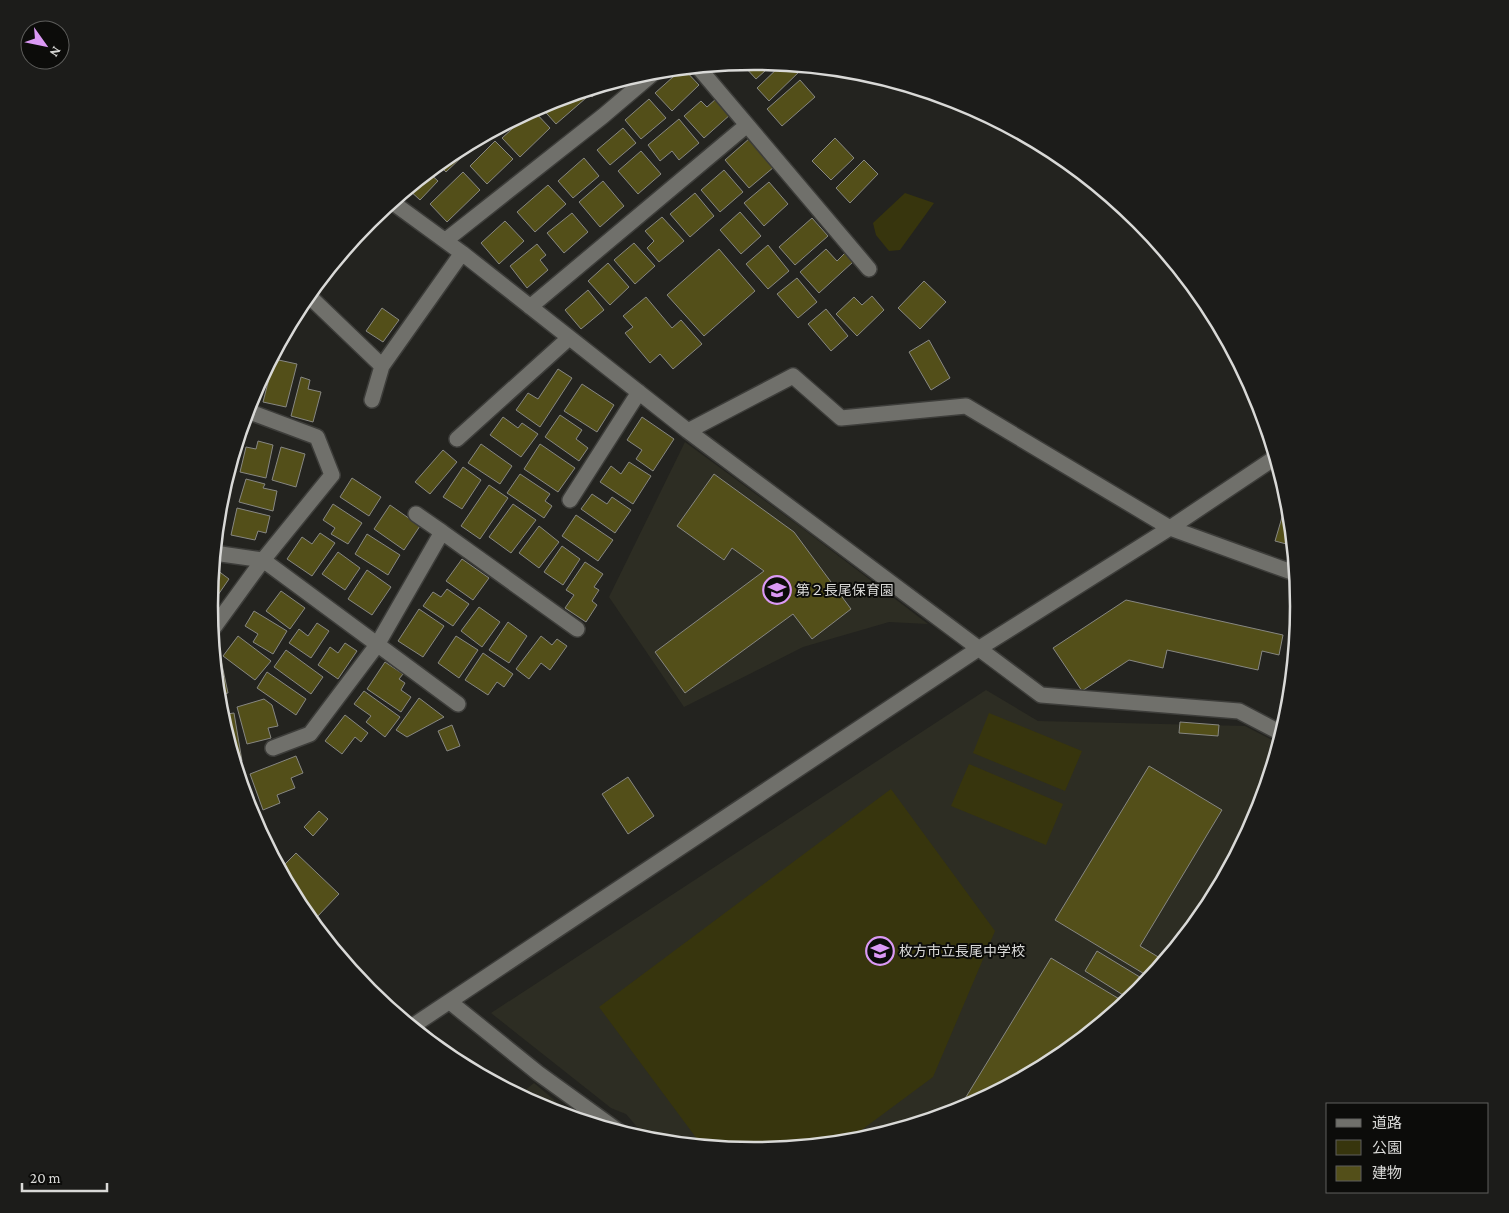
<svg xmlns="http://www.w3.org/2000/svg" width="1509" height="1213" viewBox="0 0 1509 1213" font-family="'Crimson Pro','Noto Sans JP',serif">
	<rect width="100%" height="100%" fill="#23231f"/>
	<!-- built -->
	<path fill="#2d2d23" d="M685,442L802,528L928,624L889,622L803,647L684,707L609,597Z
		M986,690L1038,721L1245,726L1280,744L1258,815L1208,910L1140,992L1057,1060L963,1110L861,1141L755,1152L649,1141L626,1114L611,1108L491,1013Z
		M534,1083L578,1120L546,1110L518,1096Z"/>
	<!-- green -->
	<path fill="#37350d" d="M905,193L934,203L900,250L889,251L876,235L873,223Z
		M989,713L1082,751L1065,791L973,753Z
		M969,764L1063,804L1046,845L951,806Z
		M891,789L995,931L933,1077L844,1143L755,1152L703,1147L599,1007Z"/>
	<!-- building -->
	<path fill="#534f19" stroke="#878782" d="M749,62L755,61L774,63L756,79L744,66Z
		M782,64L797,65L801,70L769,101L757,88Z
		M683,68L699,85L672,111L655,93Z
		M800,80L815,97L782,126L767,109Z
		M607,84L592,97L586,91Z
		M580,92L586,98L556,124L540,106Z
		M717,98L731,114L704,138L684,116L701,101L707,107Z
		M649,99L666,118L641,139L625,120Z
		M533,110L550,128L520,157L502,138Z
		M679,119L699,143L679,160L672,151L660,161L648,145Z
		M623,128L636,143L610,165L597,150Z
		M750,138L774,167L749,188L725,160Z
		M835,138L854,158L831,180L812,161Z
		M495,141L513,159L487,184L470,166Z
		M459,149L464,155L446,172L438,164Z
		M641,151L661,174L638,194L618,171Z
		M584,158L599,176L573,198L558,181Z
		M864,160L878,174L850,203L836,188Z
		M724,170L743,192L720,212L701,190Z
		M428,172L438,181L420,200L408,189Z
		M463,172L480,190L447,222L430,204Z
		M603,181L624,206L600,227L579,202Z
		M769,182L788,204L764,226L744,203Z
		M548,185L566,204L535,232L517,212Z
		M695,193L714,216L690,237L670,214Z
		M740,212L761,236L741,254L720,230Z
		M572,213L588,232L564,253L547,233Z
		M662,217L684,241L659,262L647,248L654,241L645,231Z
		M812,218L828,236L795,265L779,247Z
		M505,221L524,241L499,264L481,243Z
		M634,243L655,266L635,284L614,260Z
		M537,244L546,255L540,260L548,270L527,288L510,266Z
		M768,245L789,271L768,289L746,264Z
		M719,249L755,291L704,336L667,295Z
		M826,249L837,261L845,253L853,262L819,293L800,272Z
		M608,263L629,287L610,305L588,281Z
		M797,278L817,302L798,318L777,294Z
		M924,281L946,302L920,329L898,308Z
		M588,290L604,310L581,329L565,310Z
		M872,296L884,310L857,336L836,314L854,297L862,305Z
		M646,297L672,328L681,320L702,344L673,369L660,354L650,363L625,333L633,327L623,316Z
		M382,308L399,320L383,342L366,331Z
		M826,309L848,336L831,351L808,324Z
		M929,340L950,378L931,390L909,352Z
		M274,359L297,364L286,407L263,402Z
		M558,369L572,378L540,427L516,410L528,393L538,399Z
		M266,370L257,404L250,402L251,398Z
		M301,377L310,380L308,389L321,392L313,422L291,416Z
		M582,384L614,405L597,432L564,411Z
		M560,415L582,430L576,439L588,448L579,461L545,437Z
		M503,417L518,428L522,423L538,434L521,457L490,435Z
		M642,417L674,439L653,471L636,459L642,450L627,440Z
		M241,429L231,481L226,480Z
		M258,441L273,445L266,478L240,472L246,447L256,449Z
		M481,444L512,466L500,484L468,463Z
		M540,444L575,468L558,492L524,469Z
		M281,447L305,454L296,487L272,480Z
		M443,450L457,462L430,494L415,482Z
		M629,462L651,476L633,504L600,482L611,466L621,474Z
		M463,467L481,480L462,509L443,497Z
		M520,474L550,494L545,501L552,506L544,518L507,493Z
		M714,474L794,532L851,609L812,639L793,614L685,693L655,652L764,571L732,548L724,560L677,526Z
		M352,478L381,497L369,516L340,497Z
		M246,479L265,484L263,488L277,491L273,511L239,502Z
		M489,485L508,498L480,539L461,526Z
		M223,489L229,491L223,515L218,513Z
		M592,494L607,504L612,497L631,510L615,533L581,509Z
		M1288,497L1289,500L1294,546L1275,541Z
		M333,504L362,523L348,544L331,534L335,528L323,520Z
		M513,504L536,520L511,553L489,537Z
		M390,505L420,526L404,550L374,529Z
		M237,508L270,516L266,533L258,531L255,540L231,535Z
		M576,515L613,540L598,561L562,536Z
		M539,526L559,542L539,568L519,553Z
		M320,533L335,543L312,576L287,559L302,537L312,544Z
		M367,534L400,555L388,575L355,554Z
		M562,546L580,559L563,585L544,572Z
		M338,552L360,568L345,590L322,574Z
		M462,559L489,578L473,600L446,581Z
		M585,562L603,574L594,587L599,590L592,601L597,605L586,622L565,608L574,595L566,590Z
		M213,567L229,579L209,608V606Z
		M367,570L391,587L372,615L348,599Z
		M447,589L469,604L453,626L423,606L433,592L441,597Z
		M281,591L305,608L290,629L266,611Z
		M1126,600L1283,635L1279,655L1262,651L1258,670L1167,650L1163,668L1129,660L1082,691L1053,648Z
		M479,607L500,622L482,647L461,631Z
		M419,609L444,626L423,657L398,641Z
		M254,611L287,631L273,654L253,642L258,634L245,626Z
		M508,622L527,636L509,663L489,650Z
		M317,623L329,631L311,658L289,643L299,629L308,636Z
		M238,636L271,661L255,680L223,656Z
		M456,636L478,650L459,678L438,663Z
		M541,636L552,645L557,639L567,646L550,670L541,663L529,679L516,669Z
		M345,643L357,651L338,679L318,665L330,647L338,653Z
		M286,650L323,677L311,694L274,667Z
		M483,653L513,674L504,687L497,682L488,695L465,680Z
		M221,660L228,693L218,695L215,661Z
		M385,662L403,674L399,679L405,683L401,690L411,697L401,712L367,689Z
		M267,672L306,699L296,715L257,688Z
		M364,691L400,717L385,737L366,722L371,716L354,704Z
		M419,698L444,717L407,737L396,730Z
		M264,699L272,705L278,726L268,728L271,738L247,744L237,707Z
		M234,713L242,761L235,762L220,715Z
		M345,715L368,733L361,742L355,737L342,754L325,741Z
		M1180,722L1219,725L1218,736L1179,733Z
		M452,725L460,746L447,751L438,731Z
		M296,756L303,773L291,778L295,788L277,795L280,803L263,810L250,774Z
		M1149,766L1222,810L1140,946L1165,961L1151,978L1055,920Z
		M628,777L654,816L628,834L602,794Z
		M248,783L258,829L251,815L241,784Z
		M319,811L328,819L313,836L304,827Z
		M296,853L339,894L316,918L305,908L302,911L301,909L280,869Z
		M328,939L347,957L344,961L326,940Z
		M1097,951L1148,982L1131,1000L1085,971Z
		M1051,958L1126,1003L1057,1060L960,1111L958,1110Z"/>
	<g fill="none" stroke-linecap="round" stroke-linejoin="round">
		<defs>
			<path id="minor" d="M698,67L869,269
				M392,202L462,253L688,431L1041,695L1239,711L1283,734
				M446,240L603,116L656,71
				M308,295L382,366
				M530,307L747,125
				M372,400L382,366L462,253
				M688,431L793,376L841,418L966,406L1170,528L1297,574
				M457,439L569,338
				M570,500L639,392
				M416,514L442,532
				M214,553L263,560L458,704
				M212,630L263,560L332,475L317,437L247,411
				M273,748L310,734L377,645L442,532L577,629
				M450,1002L538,1073L621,1133
				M411,1027L978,649L1170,528L1276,457"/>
		</defs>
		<!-- minor casing -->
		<use href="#minor" stroke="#3d3d3a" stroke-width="18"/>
		<!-- minor -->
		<use href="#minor" stroke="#70706b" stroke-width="15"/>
	</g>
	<!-- icons -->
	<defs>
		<symbol id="school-ring" viewBox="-11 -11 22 22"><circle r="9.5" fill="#0c0c0a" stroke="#db99f5" stroke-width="1.5"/><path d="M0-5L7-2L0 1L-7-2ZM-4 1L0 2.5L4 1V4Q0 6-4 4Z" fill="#db99f5"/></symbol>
	</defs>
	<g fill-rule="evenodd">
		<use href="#school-ring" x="761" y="574" width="32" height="32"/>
		<use href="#school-ring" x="864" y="935" width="32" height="32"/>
	</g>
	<g text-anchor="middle" stroke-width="4" stroke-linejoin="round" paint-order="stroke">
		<!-- poi labels -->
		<g font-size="14" fill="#d9d9d7" stroke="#0c0c0a" text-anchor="start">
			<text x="796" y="595">第２長尾保育園</text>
			<text x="899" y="956">枚方市立長尾中学校</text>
		</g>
	</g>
	<!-- crop -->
	<path d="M0 0H1509V1213H0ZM218 606a536 536 0 1 1 1072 0a536 536 0 1 1-1072 0Z" fill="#1c1c1a" fill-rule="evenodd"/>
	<path fill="none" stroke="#d9d9d7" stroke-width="2.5" d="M218 606a536 536 0 1 1 1072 0a536 536 0 1 1-1072 0Z"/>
	<!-- legend -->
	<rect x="1326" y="1103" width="162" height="90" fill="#0c0c0a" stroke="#5e5e5c"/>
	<rect x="1336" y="1119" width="25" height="8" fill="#70706b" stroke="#5e5e5c"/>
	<text x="1372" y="1128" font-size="15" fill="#d9d9d7">道路</text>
	<rect x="1336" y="1140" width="25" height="15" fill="#37350d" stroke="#5e5e5c"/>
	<text x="1372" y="1153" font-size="15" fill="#d9d9d7">公園</text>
	<rect x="1336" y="1166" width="25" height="15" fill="#534f19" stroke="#5e5e5c"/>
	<text x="1372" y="1178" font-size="15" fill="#d9d9d7">建物</text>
	<!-- north arrow -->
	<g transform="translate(45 45) rotate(123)"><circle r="24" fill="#0c0c0a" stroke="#5e5e5c"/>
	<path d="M0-4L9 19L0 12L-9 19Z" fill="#db99f5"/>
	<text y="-8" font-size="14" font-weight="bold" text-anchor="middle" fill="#d9d9d7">N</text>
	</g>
	<!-- scale -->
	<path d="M22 1183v8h85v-8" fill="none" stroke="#d9d9d7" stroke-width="2.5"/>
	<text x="30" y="1183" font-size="15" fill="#d9d9d7" stroke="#0c0c0a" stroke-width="4" paint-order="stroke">20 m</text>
</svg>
